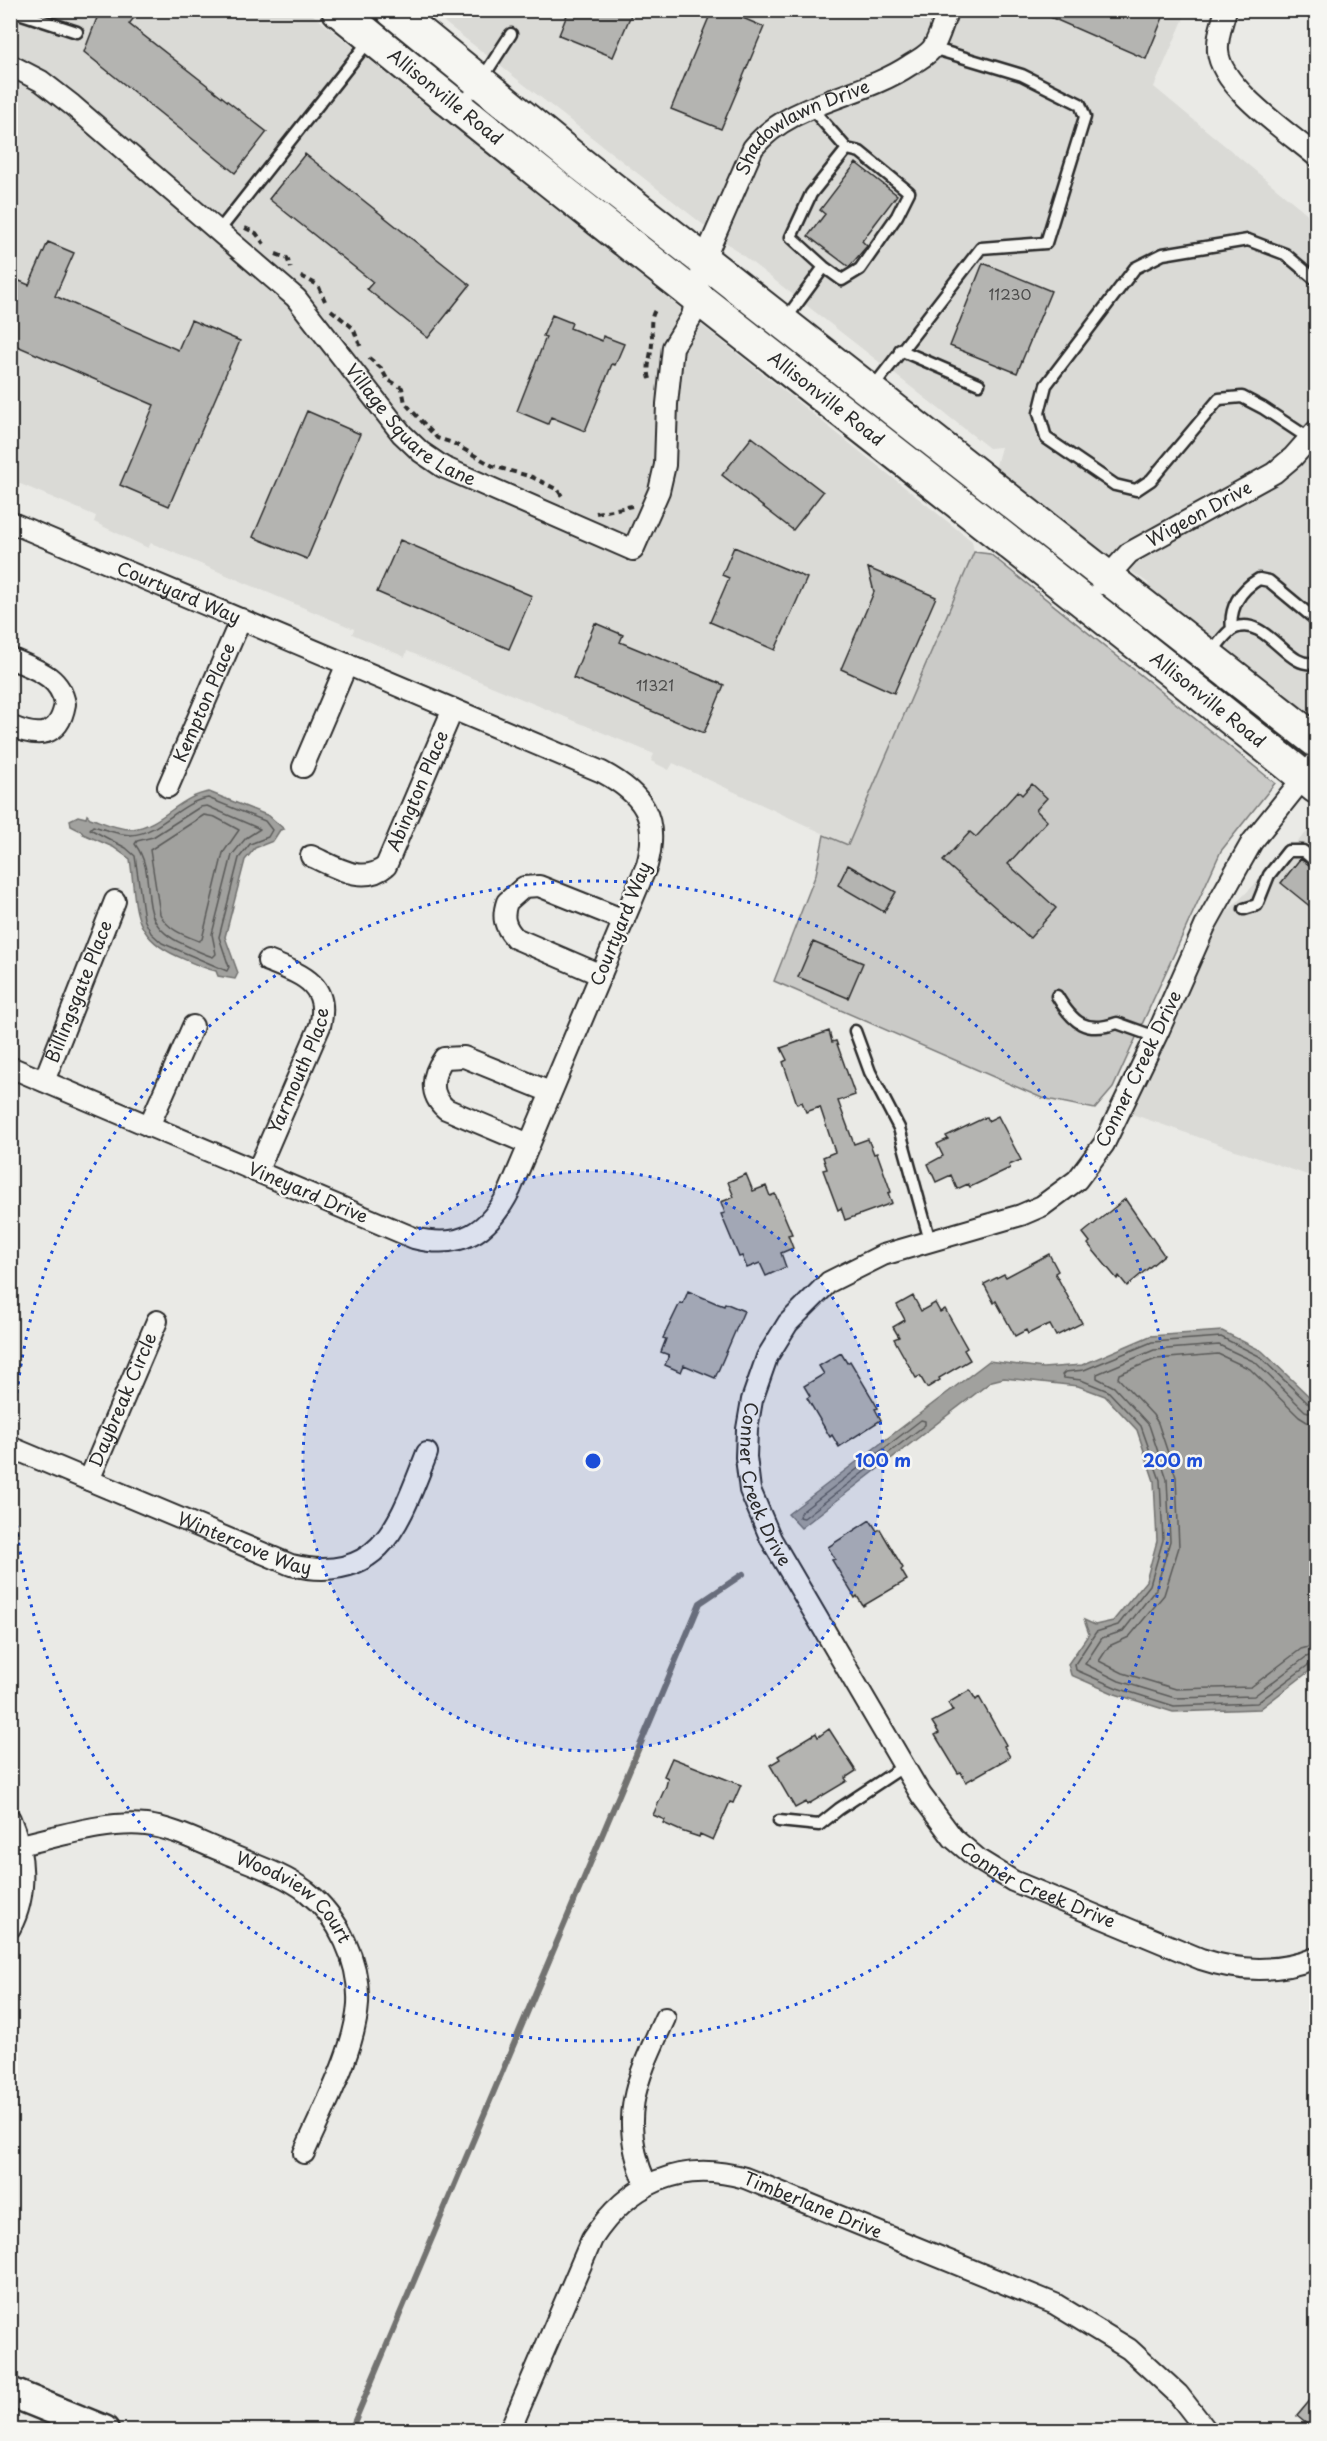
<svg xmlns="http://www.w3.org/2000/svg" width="1327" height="2441" viewBox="0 0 1327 2441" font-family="'Playpen Sans',sans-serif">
	<rect width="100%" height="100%" fill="#eaeae6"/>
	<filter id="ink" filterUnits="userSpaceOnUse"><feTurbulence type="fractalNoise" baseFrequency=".0167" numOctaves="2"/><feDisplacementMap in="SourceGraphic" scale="12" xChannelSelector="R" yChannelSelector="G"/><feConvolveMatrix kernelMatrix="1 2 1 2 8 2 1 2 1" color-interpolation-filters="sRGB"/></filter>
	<g filter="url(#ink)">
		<!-- built -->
		<path fill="#dadad6" d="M10,11H308L972,541L974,552L848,845L673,763L669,770L651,761L654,754L407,651L405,657L352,634L354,629L151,543L148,548L94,522L96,516L11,480Z
			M430,11H1187L1154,87L1316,221V723L1158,597L1149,587L1148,583L1084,539L995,469L1001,447L989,448Z
			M1316,823V1178L1129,1113L1217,922Z"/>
		<!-- green -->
		<path fill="#cacac7" stroke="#7a7a79" stroke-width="1.5" d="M974,552L990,554L1275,783L1221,851L1113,1088L1095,1109L1042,1098L774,981L816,874L824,835L848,845Z"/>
		<!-- water -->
		<path fill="#a1a19e" stroke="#727270" stroke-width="1.5" d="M209,792L269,816L284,829L280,830L273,841L255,848L245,860L225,937L238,973L235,979L218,976L216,971C202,968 190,962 177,956C129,935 137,904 130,859L113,847L83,834L81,831L71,826L70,820L78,816L86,818L87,815L90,818C102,822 119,830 132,829C161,826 180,796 209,792Z
			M1222,1331L1262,1351L1316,1403V1666L1260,1709L1173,1712L1115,1694L1071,1675L1068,1664L1089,1634L1084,1620L1095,1625L1113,1621L1146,1581L1157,1541L1154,1481L1137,1430L1105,1396L1078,1386L1004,1378L992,1381L801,1528L788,1514L989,1361L1043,1368L1082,1365L1150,1336Z"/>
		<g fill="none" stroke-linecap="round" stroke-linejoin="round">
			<!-- shore -->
			<path stroke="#5a5a59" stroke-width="1.5" d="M208,798L265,821L272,830L268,837L250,844L239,858L219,937L229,967L227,971L162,943L151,933L144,919L135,856L126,848L90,829L93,826C104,829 119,835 131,835C161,833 179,802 208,798Z
				M207,806L260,829L246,838L232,855L212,934L216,954L213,957C203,954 193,949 183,944C129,920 162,881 135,844L137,841L153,837L200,807Z
				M204,815L215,817L239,830L223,853L202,939L199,941C183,935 168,930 160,914L150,850Z
				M1316,1407L1310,1405L1259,1356L1221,1337L1152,1342L1084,1370L1065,1372L1062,1375L1064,1378L1081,1380L1108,1391L1141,1426L1160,1480L1163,1540L1150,1585L1118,1625L1096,1632L1075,1664L1076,1670L1117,1688L1174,1706L1257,1703L1311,1663L1316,1662
				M1316,1414L1305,1411L1255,1362L1219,1345L1154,1350L1097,1374V1378L1114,1387L1149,1425L1167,1479L1170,1541L1156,1589L1123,1631L1102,1638L1085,1664L1119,1681L1175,1698L1254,1696L1306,1657L1316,1654
				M921,1420L925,1421V1425L804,1518L799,1517L800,1513Z
				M1316,1423L1307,1422L1299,1417L1250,1369L1218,1354L1156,1359L1119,1374L1118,1378L1153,1415L1158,1423L1176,1477L1179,1547L1164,1595L1129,1637L1109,1646L1099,1661L1123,1673L1176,1689L1251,1687L1301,1649L1316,1645"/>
			<!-- stream -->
			<path stroke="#727270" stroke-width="6" d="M351,2430L700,1603L743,1574"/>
		</g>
		<!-- building -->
		<path fill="#b4b4b1" stroke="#2b2b2b" stroke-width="1.5" d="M100,10H140L129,24L267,132L235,173L84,52Z
			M569,10H633L613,57L559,35Z
			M712,10H724L764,27L721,129L671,109Z
			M1034,10H1166L1146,59Z
			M305,154L470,285L428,338L367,289L373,282L269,199Z
			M856,163L897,195L862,241L867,246L849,267L808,236L825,214L820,210Z
			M48,242L74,253L55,296L178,350L191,320L240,341L169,506L120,485L154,405L10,343V277L29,285Z
			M983,263L1051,291L1017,373L950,346Z
			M552,315L572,323L570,328L602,341L603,336L624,344L615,365L612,364L585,431L551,417L548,424L517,411L546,337L543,336Z
			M307,411L360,434L307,559L253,537Z
			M752,437L823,492L793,530L722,475Z
			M400,540L532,596L509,649L377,592Z
			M734,547L807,578L775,650L710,622L729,578L722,575Z
			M868,568L936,597L894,693L841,669L874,592Z
			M595,623L623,635L620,642L724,685L704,733L573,678Z
			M1032,784L1047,798L1036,810L1047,821L1008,864L1056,908L1030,938L943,861L970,832L976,837L1018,791L1022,795Z
			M1300,859L1317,869V912L1281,883Z
			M848,865L896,892L884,912L838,885Z
			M813,942L863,963L848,998L798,977Z
			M829,1031L832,1042L836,1041L855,1095L838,1101L854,1144L868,1139L874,1154L877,1153L891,1192L888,1193L892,1203L845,1220L841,1208L838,1210L823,1170L827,1169L823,1157L835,1152L820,1107L806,1112L802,1102L797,1104L783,1062L787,1060L781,1048Z
			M998,1116L1021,1160L1009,1165L1010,1168L970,1187L968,1184L957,1189L951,1175L936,1182L928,1164L943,1156L937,1144L948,1139L946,1136L986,1117L988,1121Z
			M746,1174L753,1191L766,1186L770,1196L775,1194L792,1234L788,1235L793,1248L781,1253L786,1267L766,1276L760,1263L747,1268L742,1256L739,1257L721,1214L725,1213L721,1202L734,1197L728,1182Z
			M1125,1199L1164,1255L1127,1286L1119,1276L1117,1279L1088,1244L1090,1242L1083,1233Z
			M1049,1254L1058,1271L1055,1273L1082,1323L1056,1336L1050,1325L1045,1327L1044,1326L1028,1334L1026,1330L1015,1336L996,1301L994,1303L984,1284L1004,1274L1006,1277Z
			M688,1291L716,1303L724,1306L725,1303L744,1311L715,1378L684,1365L681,1372L665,1365L669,1355L661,1352L666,1339L663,1338L680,1303L683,1304Z
			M913,1296L921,1311L935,1303L940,1312L945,1309L967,1348L964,1350L970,1360L939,1378L940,1380L927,1388L920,1376L916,1378L894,1339L899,1337L893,1327L905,1320L897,1305Z
			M841,1353L847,1363L850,1361L878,1408L875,1409L881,1420L839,1447L832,1435L830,1437L807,1398L810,1396L804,1386L824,1374L819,1366Z
			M870,1520L877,1531L880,1529L903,1568L901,1570L907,1580L863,1606L857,1596L855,1598L832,1560L835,1559L828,1547Z
			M970,1690L976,1700L979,1697L1006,1745L1004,1746L1010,1757L966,1782L961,1772L958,1773L935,1735L939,1733L932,1722L953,1711L948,1703Z
			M829,1729L856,1771L845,1778L847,1781L807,1805L806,1802L795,1808L770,1765L780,1759L778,1756L816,1733L818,1737Z
			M672,1758L741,1785L733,1803L730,1802L713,1840L700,1834L699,1837L681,1831L663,1823L665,1820L653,1815L666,1786L668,1778L664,1776Z
			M1317,2392V2430H1314L1297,2416Z"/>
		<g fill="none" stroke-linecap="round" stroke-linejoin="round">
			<defs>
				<path id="lane" d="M18,10L22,14L77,32
					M459,107L480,82L511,34
					M812,109L847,149L860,152L909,192L897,216L860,269L842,280L824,267L791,237L811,194L847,149
					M218,232L371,38
					M785,320L824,267
					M900,350L979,384
					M871,390L981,248L1046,243L1085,117L1080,104L1022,75L932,48
					M1310,439L1263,408L1242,397L1219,399L1151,480L1136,490L1115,485L1046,438L1039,413L1046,385L1135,268L1163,254L1248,240L1285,254L1316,280
					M1232,629C1229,608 1240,590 1259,579L1269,581L1316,620
					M1209,656C1216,648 1225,632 1235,628C1267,615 1289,673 1316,662
					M1244,909L1257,905L1269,875L1288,851H1303L1316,862
					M1057,996C1073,1023 1086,1034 1117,1023L1156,1037
					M855,1031L870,1072L899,1128L930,1241
					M779,1821L819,1825L839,1809L904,1766"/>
				<g id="street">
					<path d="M1226,10C1222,24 1217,36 1218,51C1220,87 1289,133 1316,156"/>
					<path id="s1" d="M10,65L41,81L72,105L296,298L402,434L421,452L443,467L633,550L659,491L665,465L667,404L673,347L692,316L704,260L753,148C791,101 861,98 910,65C917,61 927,55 932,49C939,39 943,22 948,10"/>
					<path id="s2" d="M10,522L602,772C643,794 660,818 647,865L510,1190C489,1232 461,1250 414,1238L10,1067"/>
					<path id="s3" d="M1101,584L1129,553L1274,473L1293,457L1316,431"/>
					<path d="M10,658C34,669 60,675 65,704C59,738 38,738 10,726"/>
					<path id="s4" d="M1316,762L1252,842L1239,865L1206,924L1159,1030L1104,1144L1077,1180L1042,1206L1021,1215L883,1255L829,1282L788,1323L767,1357L752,1400L747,1429L746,1457L750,1490L771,1539L921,1795L953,1838L979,1860L1013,1881L1201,1959C1240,1972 1278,1973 1316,1958"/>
					<path d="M303,767L347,664"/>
					<path id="s5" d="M168,787L241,619"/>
					<path id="s6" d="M311,856C334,866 363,886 386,866L453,709"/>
					<path d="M601,975L515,938C504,926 502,917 507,902L524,887L539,886L624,920"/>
					<path id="s7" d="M44,1081L115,901"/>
					<path d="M149,1126L193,1026"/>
					<path d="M529,1144L446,1109C429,1094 431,1076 444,1058L464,1057L550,1092"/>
					<path id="s8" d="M257,1172L320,1026C331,983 300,974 268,961"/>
					<path id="s9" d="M10,1447L291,1565C382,1586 400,1521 427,1453"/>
					<path id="s10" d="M89,1480L157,1321"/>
					<path d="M10,1819C25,1853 28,1895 10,1928"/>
					<path id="s11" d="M20,1845C61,1836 105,1821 146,1825C173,1828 199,1842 224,1852C251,1864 282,1873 306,1891C339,1917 360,1962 358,2004C355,2051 323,2109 304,2153"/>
					<path d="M646,2184C617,2118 637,2079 665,2018"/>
					<path id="s12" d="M510,2430L592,2239C628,2184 680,2159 745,2178L1055,2304L1129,2349L1178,2394L1206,2430"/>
				</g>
				<path id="secondary" d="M10,2392L104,2430"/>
				<g id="primary">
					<path id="s13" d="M338,10C660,274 993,525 1316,787"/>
					<path d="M392,10L577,161L1316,741"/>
				</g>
			</defs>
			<!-- lane casing -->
			<use href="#lane" stroke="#2b2b2b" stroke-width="15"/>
			<!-- street casing -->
			<use href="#street" stroke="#2b2b2b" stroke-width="24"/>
			<!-- secondary casing -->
			<use href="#secondary" stroke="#2b2b2b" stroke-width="33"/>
			<!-- primary casing -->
			<use href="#primary" stroke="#2b2b2b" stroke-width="36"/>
			<!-- path -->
			<path stroke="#2b2b2b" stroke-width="4" stroke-dasharray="6 4.5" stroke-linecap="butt" d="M245,228L256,233L264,244
				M276,254L287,258L291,268
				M301,276L318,285L325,301
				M331,310L353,328L362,350
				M369,358L381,368L387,379L402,388L405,403L437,438L453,443L493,466L532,477L558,490L564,499
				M650,379C646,366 651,357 652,344C653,331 648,323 655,310
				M596,513L632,506
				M10,2422L19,2427L38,2430"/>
			<!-- lane -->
			<use href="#lane" stroke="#f6f6f2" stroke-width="10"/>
			<!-- street -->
			<use href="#street" stroke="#f6f6f2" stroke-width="20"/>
			<!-- secondary -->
			<use href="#secondary" stroke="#f6f6f2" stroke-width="28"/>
			<!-- primary -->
			<use href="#primary" stroke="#f6f6f2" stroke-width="32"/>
		</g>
	</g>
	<!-- distance rings -->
	<circle cx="593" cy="1461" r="290" fill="#1d4ed8" fill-opacity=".12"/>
	<g fill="none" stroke="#1d4ed8" stroke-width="3" stroke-dasharray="3 6">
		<circle cx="593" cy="1461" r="290"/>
		<circle cx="593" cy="1461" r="580"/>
	</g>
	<g text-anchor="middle" stroke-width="5" stroke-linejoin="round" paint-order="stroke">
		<!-- number labels -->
		<g font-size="15" fill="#4d4d4c">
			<text x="1010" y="300">11230</text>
			<text x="655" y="691">11321</text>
		</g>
		<!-- street labels -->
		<g font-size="18" fill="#2b2b2b" stroke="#f6f6f2">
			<text dy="6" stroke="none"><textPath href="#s13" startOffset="138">Allisonville Road</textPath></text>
			<text dy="6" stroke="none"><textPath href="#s1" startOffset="1280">Shadowlawn Drive</textPath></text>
			<text dy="6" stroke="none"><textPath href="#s13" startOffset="624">Allisonville Road</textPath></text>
			<text dy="6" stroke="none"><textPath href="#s1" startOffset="543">Village Square Lane</textPath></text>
			<text dy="6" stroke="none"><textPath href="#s3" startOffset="122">Wigeon Drive</textPath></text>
			<text dy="6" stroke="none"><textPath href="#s2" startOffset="183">Courtyard Way</textPath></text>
			<text dy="6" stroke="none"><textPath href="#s13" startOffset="1110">Allisonville Road</textPath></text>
			<text dy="6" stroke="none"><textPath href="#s5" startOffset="92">Kempton Place</textPath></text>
			<text dy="6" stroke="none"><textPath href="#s6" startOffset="162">Abington Place</textPath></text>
			<text transform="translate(621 924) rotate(-68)" y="6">Courtyard Way</text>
			<text dy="6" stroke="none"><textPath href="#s7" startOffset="96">Billingsgate Place</textPath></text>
			<text transform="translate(1139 1069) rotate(-64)" y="6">Conner Creek Drive</text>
			<text dy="6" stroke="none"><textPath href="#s8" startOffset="110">Yarmouth Place</textPath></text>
			<text transform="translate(308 1193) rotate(23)" y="6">Vineyard Drive</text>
			<text dy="6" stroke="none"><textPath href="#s10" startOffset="87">Daybreak Circle</textPath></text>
			<text dy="6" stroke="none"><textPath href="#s4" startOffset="986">Conner Creek Drive</textPath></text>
			<text dy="6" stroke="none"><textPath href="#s9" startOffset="254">Wintercove Way</textPath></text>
			<text dy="6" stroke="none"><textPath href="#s4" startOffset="1490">Conner Creek Drive</textPath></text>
			<text dy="6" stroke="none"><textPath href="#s11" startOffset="296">Woodview Court</textPath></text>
			<text dy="6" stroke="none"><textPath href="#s12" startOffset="459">Timberlane Drive</textPath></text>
		</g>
	</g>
	<circle cx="593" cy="1461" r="9" fill="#1d4ed8" stroke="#f6f6f2" stroke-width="3"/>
	<g font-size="18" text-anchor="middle" font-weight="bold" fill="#1d4ed8" stroke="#f6f6f2" stroke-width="5" stroke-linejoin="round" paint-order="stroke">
		<text x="883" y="1467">100 m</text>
		<text x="1173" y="1467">200 m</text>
	</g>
	<!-- margin -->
	<rect width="1327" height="2441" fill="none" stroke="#f6f6f2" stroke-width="36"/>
	<rect x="18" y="18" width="1291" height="2405" fill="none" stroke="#2b2b2b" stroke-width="2" filter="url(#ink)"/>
</svg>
